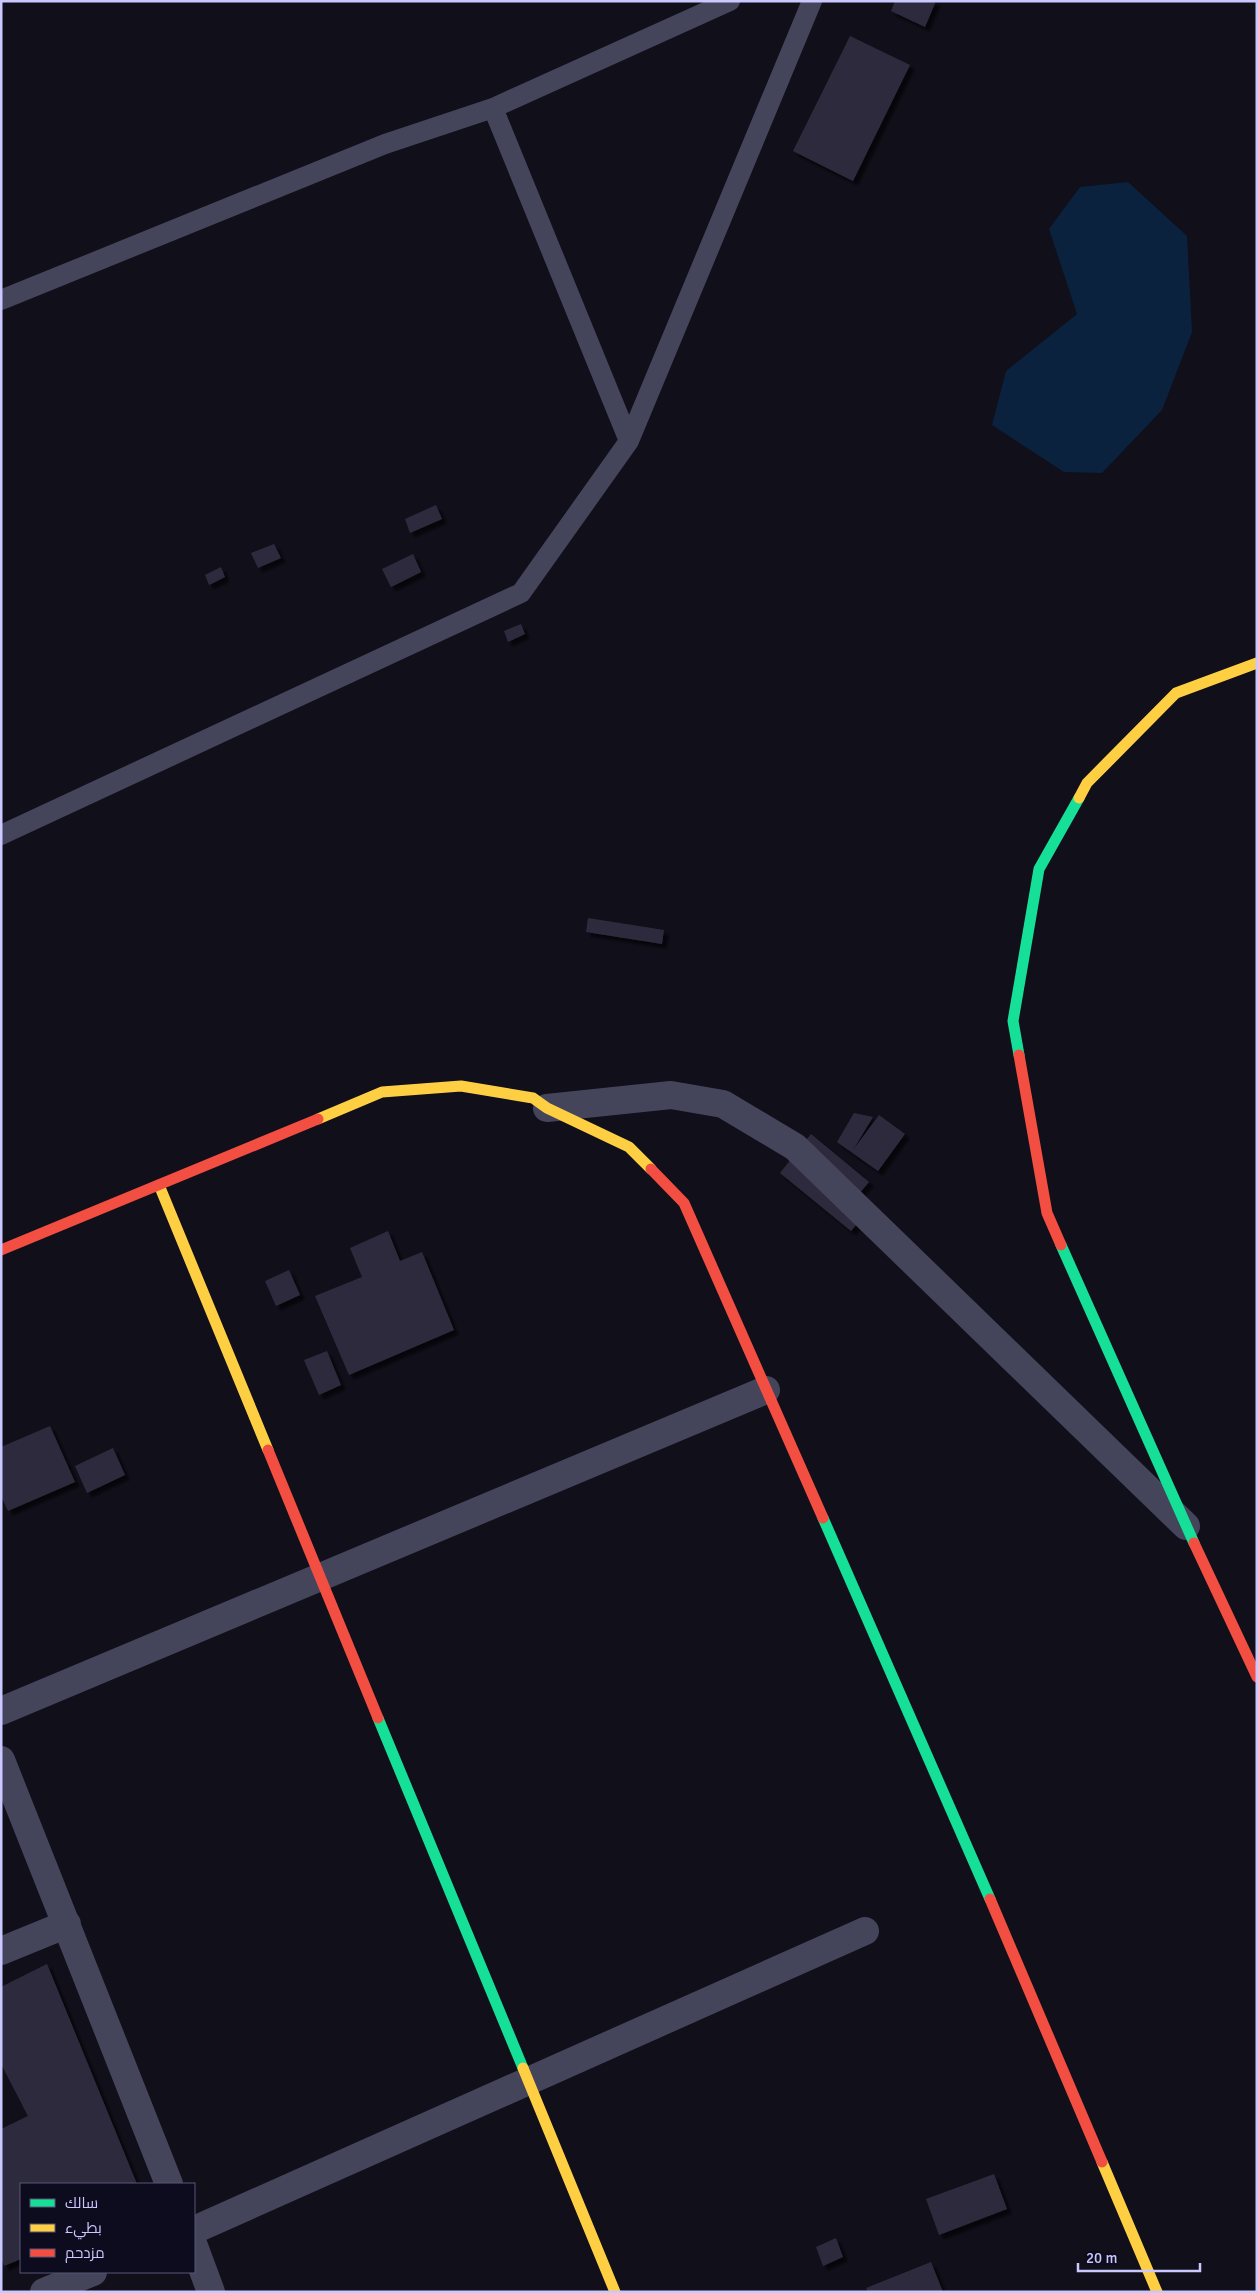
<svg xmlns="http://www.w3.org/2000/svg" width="1258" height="2293" viewBox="0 0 1258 2293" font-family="Signika,Cairo,sans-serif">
	<defs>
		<filter id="shadow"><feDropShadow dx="4.5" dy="4.5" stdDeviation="1" flood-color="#0009"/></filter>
	</defs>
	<rect width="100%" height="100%" fill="#100f1a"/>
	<!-- water -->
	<path fill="#0b223f" d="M1128,182L1187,236L1192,332L1162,410L1102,473L1064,472L992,425L1006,371L1077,314L1049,229L1080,187Z"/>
	<!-- building -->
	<path fill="#2d2c3d" filter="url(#shadow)" d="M895,1H936L925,27L891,11Z
		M850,36L910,65L853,181L793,151Z
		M436,505L442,519L410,533L405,519Z
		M274,544L281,558L258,568L251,553Z
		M413,554L421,572L391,587L382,569Z
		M221,567L225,577L209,585L205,575Z
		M521,624L525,634L508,642L504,631Z
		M588,918L664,930L662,944L586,932Z
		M854,1113L873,1117L853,1150L879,1115L905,1134L878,1171L837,1142Z
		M811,1134L869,1182L843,1213L857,1224L851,1231L780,1173Z
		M388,1231L400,1261L422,1252L454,1330L349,1375L315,1296L362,1277L350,1248Z
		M289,1270L300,1295L276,1306L265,1281Z
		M327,1351L341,1385L319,1395L304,1360Z
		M50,1426L75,1482L8,1511L1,1496V1447Z
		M113,1448L125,1475L87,1493L75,1466Z
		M47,1964L137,2184H21V2259L4,2266L1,2258V2129L28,2116L1,2064V1987Z
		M994,2174L1007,2209L939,2235L926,2199Z
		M836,2238L843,2257L823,2266L816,2247Z
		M931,2262L943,2292H868L866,2288Z"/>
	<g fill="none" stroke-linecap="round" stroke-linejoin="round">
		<!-- lane -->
		<path stroke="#44455b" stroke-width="20" d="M493,108L629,441
			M1,300L385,144L493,108L730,1
			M1,835L521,593L629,441L812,1"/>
		<!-- street -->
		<path stroke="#44455b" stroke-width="28" d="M547,1108L671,1095L723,1104L795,1147L1186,1526
			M1,1711L766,1390
			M1,1760L169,2184
			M1,1951L67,1924
			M194,2230L865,1931
			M194,2246L211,2292
			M44,2292L93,2272"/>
		<!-- fast -->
		<path stroke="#16e098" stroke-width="11" d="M1019,1055L1013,1021L1039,869L1079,798
			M1061,1245L1194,1543
			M823,1518L990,1899
			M378,1718L523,2068"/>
		<!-- slow -->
		<path stroke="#ffcf43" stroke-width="11" d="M1079,798L1087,783L1176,693L1257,663
			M318,1119L382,1092L461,1086L533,1098L547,1108L629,1147L651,1169
			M159,1185L268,1450
			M523,2068L615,2292
			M1102,2162L1157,2292"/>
		<!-- jam -->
		<path stroke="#f24e42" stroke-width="11" d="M1019,1055L1047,1213L1061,1245
			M651,1169L684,1203L823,1518
			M1,1250L318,1119
			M268,1450L378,1718
			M1194,1543L1257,1677
			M990,1899L1102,2162"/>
	</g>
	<!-- border -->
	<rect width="1258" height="2293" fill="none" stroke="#cac8ff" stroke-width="5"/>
	<!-- legend -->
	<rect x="20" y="2183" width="175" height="90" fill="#0d0b1e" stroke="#595778"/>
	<rect x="30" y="2199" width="25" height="8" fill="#16e098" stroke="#595778"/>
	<text x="65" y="2208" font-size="15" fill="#cac8ff">سالك</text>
	<rect x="30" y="2224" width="25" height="8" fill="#ffcf43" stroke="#595778"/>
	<text x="65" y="2233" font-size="15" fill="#cac8ff">بطيء</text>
	<rect x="30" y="2249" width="25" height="8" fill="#f24e42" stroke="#595778"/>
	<text x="65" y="2258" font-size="15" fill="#cac8ff">مزدحم</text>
	<!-- scale -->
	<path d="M1078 2263v8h122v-8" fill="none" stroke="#cac8ff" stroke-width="2.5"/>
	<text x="1086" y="2263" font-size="15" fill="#cac8ff" stroke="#0d0b1e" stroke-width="4" paint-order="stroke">20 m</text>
</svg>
